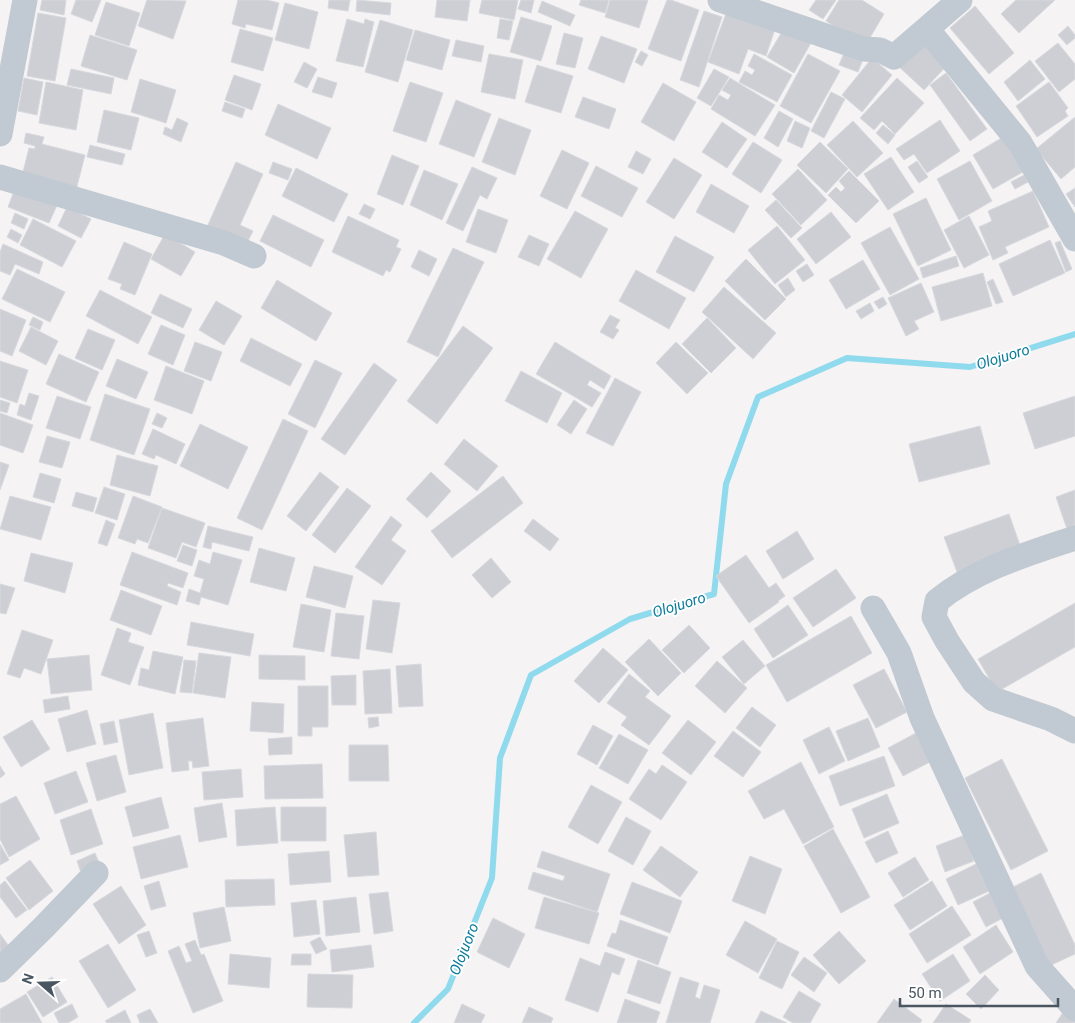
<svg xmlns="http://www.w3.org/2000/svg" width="1075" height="1023" viewBox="0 0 1075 1023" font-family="Roboto,sans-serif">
	<rect width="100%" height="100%" fill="#f5f3f3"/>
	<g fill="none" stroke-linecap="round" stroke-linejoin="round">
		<!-- stream -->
		<path stroke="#90daee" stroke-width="6" d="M414,1023L448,989L492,878L500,758L531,675L630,619L714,594L726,484L758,397L847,358L970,367L1075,334"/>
	</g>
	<!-- building -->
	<path fill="#cdcfd5" stroke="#d7d9de" d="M42,0H66L64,15L40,10Z
		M76,0H101L92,22L71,14Z
		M147,0L186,1L173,39L138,26Z
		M238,0H267L279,3L272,30L246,24L245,28L232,24Z
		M329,0H350L348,11L328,8Z
		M357,0L391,3L390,15L356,11Z
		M437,0H470L467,21L435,17Z
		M482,0H518L514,20L479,13Z
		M521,0H534L531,13L518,9Z
		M581,0H609L605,13L579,5Z
		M610,0H648L639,28L605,17Z
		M667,0H671L699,10L681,61L648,49Z
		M816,0H836L823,19L809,10Z
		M839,0H862L884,14L865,46L826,21Z
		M1016,0H1055L1019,33L1001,14Z
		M542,1L575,15L570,26L538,12Z
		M106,2L140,13L129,46L95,35Z
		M285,3L318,12L309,49L275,40Z
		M975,6L1014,53L989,74L950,28Z
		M704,11L722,17L699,87L680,80Z
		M727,11L775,29L766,56L748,49L739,74L708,62Z
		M38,13L66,18L55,81L27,76Z
		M521,17L552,26L541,61L510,52Z
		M347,19L364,24L365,19L374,22L363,67L336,61Z
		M500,19L513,21L509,40L497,38Z
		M380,20L413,30L398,82L365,72Z
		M786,25L812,41L794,73L767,57Z
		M1068,26L1075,35V38L1067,45L1058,35Z
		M240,29L273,38L263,71L231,62Z
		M415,30L450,40L442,70L406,60Z
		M564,33L583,38L575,68L556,64Z
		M90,35L137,50L127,80L81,66Z
		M923,35L951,61L924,90L896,64Z
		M601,36L637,49L624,83L588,69Z
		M456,40L484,46L481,62L452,56Z
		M1058,43L1075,64V79L1059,92L1035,61Z
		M847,46L865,54L858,72L839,65Z
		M641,51L648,55L642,66L635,62Z
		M489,54L523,60L515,99L481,92Z
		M754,54L792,75L777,102L739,82L745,71L752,75L755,70L748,66Z
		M808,54L840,71L811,123L780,106Z
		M872,58L892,75L862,112L842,95Z
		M1030,60L1045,79L1018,101L1004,82Z
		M304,62L317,69L307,88L294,82Z
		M537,65L573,76L561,113L525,102Z
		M71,69L114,78L111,94L67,85Z
		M714,69L729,77L711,106L697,98Z
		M946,73L987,129L970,141L930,85Z
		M234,75L261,84L252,110L225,100Z
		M318,77L337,83L332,98L312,92Z
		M24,78L43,82L37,115L18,111Z
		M730,78L775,105L755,136L711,109L719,95L728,100L731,95L722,90Z
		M897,78L924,103L895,134L882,121L874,130L860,118Z
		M140,79L176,90L166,123L131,112Z
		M46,82L83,90L76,130L39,123Z
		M410,82L443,93L426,142L393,131Z
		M1049,82L1068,108L1065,111L1068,116L1037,137L1016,106Z
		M663,83L696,102L674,141L641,122Z
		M831,92L845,99L824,138L811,131Z
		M583,97L616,109L609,129L575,117Z
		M456,100L491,114L474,157L439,144Z
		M225,102L245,109L242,118L222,111Z
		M278,104L331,128L317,159L265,135Z
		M104,110L139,118L131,150L97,142Z
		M779,111L793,119L778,147L764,138Z
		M1075,117V167L1061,179L1036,149Z
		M177,118L188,123L181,142L163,134L165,127L172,130Z
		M499,118L531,130L515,175L482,162Z
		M940,120L960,151L927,173L914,154L904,160L896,149Z
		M795,121L810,128L802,148L787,141Z
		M853,121L883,153L857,177L827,145Z
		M722,122L747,139L727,168L702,152Z
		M883,125L895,135L888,144L876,133Z
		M26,133L44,137L42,144L85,155L76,190L22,176L29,148L35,149V146L24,143Z
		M1003,137L1023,172L993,189L973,155Z
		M753,142L782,160L761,193L732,174Z
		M820,142L848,169L826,193L797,165Z
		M90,145L125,154L122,165L87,157Z
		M562,150L589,163L567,209L540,196Z
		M636,151L651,159L643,174L628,167Z
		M392,155L419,166L403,205L377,194Z
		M891,157L914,192L888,210L864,174Z
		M674,158L702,175L674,219L646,202Z
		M917,161L928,177L919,183L908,167Z
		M970,161L992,201L959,220L937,179Z
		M236,162L263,174L240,225L253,231L246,245L207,227Z
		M273,162L292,169L288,180L269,173Z
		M596,166L638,188L622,217L581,196Z
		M472,167L497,178L487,199L480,195L463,231L446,223Z
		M296,168L348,194L334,222L282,196Z
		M798,169L827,200L801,225L772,194Z
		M424,170L458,184L442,220L410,205Z
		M849,171L879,201L856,223L828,195L836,187L841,192L845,188L839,181Z
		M1024,175L1028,182L1015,189L1011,182Z
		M711,184L749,206L734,233L696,212Z
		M16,186L58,203L49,223L8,207Z
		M1075,188V207L1066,194Z
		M1033,191L1049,227L1005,247L1008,253L993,260L979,227L992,221L988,211Z
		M926,198L951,250L918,266L893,214Z
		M776,200L802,228L791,238L765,210Z
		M364,204L375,209L370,219L359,214Z
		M67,207L91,219L81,238L58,226Z
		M478,209L508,220L496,253L466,242Z
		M575,211L608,229L581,278L547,259Z
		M831,212L851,237L816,264L797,239Z
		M15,213L28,219L24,229L11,223Z
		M273,215L324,240L311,267L260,241Z
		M348,216L399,240L396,247L401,249L390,272L386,270L383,276L332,252Z
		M969,216L989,255L964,268L944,230Z
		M33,219L76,241L62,267L20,245Z
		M777,226L805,260L775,284L748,250Z
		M890,227L919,279L890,295L861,243Z
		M11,229L22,235L18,243L7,237Z
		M165,234L195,252L181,276L151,259Z
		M529,235L549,244L539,266L518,257Z
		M675,236L714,257L694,292L656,272Z
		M1050,240L1065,273L1013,296L999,264Z
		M1060,241L1072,269L1066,272L1055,243Z
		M124,242L152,254L135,295L120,289L122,284L108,279Z
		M3,244L43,262L39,274L15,264L10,275L0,271V252Z
		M453,248L484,262L438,357L407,342Z
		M419,250L437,259L429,276L411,267Z
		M956,256L959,266L923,278L920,268Z
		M746,259L786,299L765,320L725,281Z
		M863,260L880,289L846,309L829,280Z
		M807,264L814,275L803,282L796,271Z
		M17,269L65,292L50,322L2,299Z
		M636,270L686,298L669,329L619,301Z
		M983,273L992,306L941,321L932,287Z
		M788,278L795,290L786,297L778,285Z
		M993,279L1003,302L996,304L987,282Z
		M277,280L332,313L316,341L261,308Z
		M921,283L934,312L914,321L919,329L906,336L888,298Z
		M724,287L776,333L753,359L702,312Z
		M100,290L152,317L138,344L86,316Z
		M160,294L192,309L183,328L151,313Z
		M883,297L887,304L879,309L874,302Z
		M216,301L242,316L224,345L199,330Z
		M870,303L874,311L861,319L856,311Z
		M0,309L26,320L12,356L0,351Z
		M610,315L620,320L615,328L619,330L613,339L600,332Z
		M33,317L43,322L40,330L29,325Z
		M707,318L736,348L711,373L682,344Z
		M161,325L185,335L173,365L148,354Z
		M463,326L493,348L437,424L407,401Z
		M31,327L58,341L46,365L19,351Z
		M88,329L115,340L102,370L75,358Z
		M251,338L302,364L290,386L240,361Z
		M195,342L222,352L211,381L184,371Z
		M555,342L611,376L604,389L590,380L587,385L601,393L592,407L536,374Z
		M676,342L708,373L687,394L656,363Z
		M59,354L99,372L86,402L46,384Z
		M117,359L148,372L136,399L106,386Z
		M315,360L342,373L315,428L288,414Z
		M0,361L28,370L17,403L0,397Z
		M374,363L397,380L345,455L321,439Z
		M166,366L204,381L192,414L154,400Z
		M521,371L562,393L547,423L505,401Z
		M615,378L641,392L613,446L586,433Z
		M29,393L39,396L31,420L17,415L20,404L25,406Z
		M105,394L150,409L134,455L90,440Z
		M57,396L91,407L80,439L46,428Z
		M1075,396V436L1035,449L1023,413Z
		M0,400L10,403L7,413L0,411Z
		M574,400L587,409L571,434L557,425Z
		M0,413L33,425L23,453L0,445Z
		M157,413L167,418L162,428L152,424Z
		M283,419L308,431L262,530L237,518Z
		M200,424L248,447L228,489L180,466Z
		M980,426L990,464L919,482L909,444Z
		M153,429L185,444L176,464L156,455L154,459L142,454Z
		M47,436L70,442L62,468L39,462Z
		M464,439L498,466L477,491L444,464Z
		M117,455L158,466L150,496L110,485Z
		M0,462L9,465L0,490Z
		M320,472L339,487L306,531L287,516Z
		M431,472L451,491L427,518L406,499Z
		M40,473L61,479L54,503L33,497Z
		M503,476L523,503L452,558L431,531Z
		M104,487L125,494L117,520L95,513Z
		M347,488L371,506L335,553L312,535Z
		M1075,490V530L1068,532L1056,497Z
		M76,492L97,498L93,512L72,506Z
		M10,496L51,507L41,540L0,529Z
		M133,496L162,507L148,543L137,539L135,544L118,538Z
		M162,508L205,523L196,547L182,542L176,558L148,548Z
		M1009,514L1021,548L957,572L944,537Z
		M391,516L402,525L391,540L406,551L382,585L355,567Z
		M533,519L559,539L550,551L524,531Z
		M106,520L115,524L107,546L98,543Z
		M208,526L253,537L249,551L212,542L211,549L203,547Z
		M797,531L814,559L783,579L766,551Z
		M183,545L197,550L192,566L177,561Z
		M259,548L295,558L286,591L250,582Z
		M132,552L188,573L183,588L168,583L167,586L181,592L177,605L120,585Z
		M213,552L242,560L228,605L201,597L199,605L186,601L189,589L200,593L204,579L194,576L199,560L210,564Z
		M31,553L73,563L65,593L24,581Z
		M746,555L769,588L776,583L785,596L778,601L779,602L749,623L716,576Z
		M491,558L511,582L492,598L472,575Z
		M314,566L353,576L345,608L306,597Z
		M836,569L856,598L813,627L793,598Z
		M0,584L15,588L6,614L0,613Z
		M121,590L162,606L151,635L110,620Z
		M373,600L400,603L392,653L366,649Z
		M1075,603V647L997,692L978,659Z
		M301,604L331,610L324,652L293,647Z
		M788,605L808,635L773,658L754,629Z
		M336,613L364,616L359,659L331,656Z
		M851,616L872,653L787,702L766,665Z
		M191,622L254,634L250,656L187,645Z
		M689,625L710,648L684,673L662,650Z
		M117,628L131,633L128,642L144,647L130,685L101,675Z
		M22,630L53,640L41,674L24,668L20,678L7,674Z
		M649,639L681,673L658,696L625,662Z
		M743,640L765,666L744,684L722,657Z
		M603,648L628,670L599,703L574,681Z
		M153,651L183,657L175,694L138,685L141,668L149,670Z
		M199,653L231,657L225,698L193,693Z
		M89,655L92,690L51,694L47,659Z
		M259,655L305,656V680L259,679Z
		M184,660L196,661L192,693L180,692Z
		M717,661L747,688L725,713L695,686Z
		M421,664L423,706L399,707L396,666Z
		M390,669L392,713L365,714L363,671Z
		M884,669L907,712L876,728L853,685Z
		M629,674L650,691L645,697L671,716L649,745L621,725L627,717L607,703Z
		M356,675V705H332L331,676Z
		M298,686H328V727H312V736H298Z
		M68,696L70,709L45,713L43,700Z
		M252,702L284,704L283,733L250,731Z
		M752,707L776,725L760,747L736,728Z
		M87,710L96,744L67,752L58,719Z
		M153,713L163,768L129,775L119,720Z
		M378,717L379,726L369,728L368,718Z
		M203,718L209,766L193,768L192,761H188L189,770L172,772L166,723Z
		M868,718L880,747L848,761L836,731Z
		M32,720L50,749L21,767L3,737Z
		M688,720L716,742L691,775L662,753Z
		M114,721L118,742L104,745L100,724Z
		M593,725L613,736L597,765L577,754Z
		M829,727L845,761L819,774L803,740Z
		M733,731L761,752L743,777L714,756Z
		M916,733L930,762L903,776L888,748Z
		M619,734L648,750L628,784L599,768Z
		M292,737V754L269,755L268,739Z
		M349,745H388L389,781H349Z
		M116,755L126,792L97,801L86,763Z
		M884,756L895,786L840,806L829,776Z
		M1002,759L1048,851L1011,870L965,778Z
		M801,762L834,827L803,844L784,809L764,819L748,791Z
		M322,764L323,798L265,799L264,766Z
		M662,765L687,782L661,820L629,799L649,769L656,774Z
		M0,766L5,774L0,778Z
		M241,769L243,797L204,800L202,772Z
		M76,771L88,802L55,814L44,783Z
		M591,785L622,802L598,844L568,827Z
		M887,794L899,823L864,838L852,809Z
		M16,796L40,839L9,857L0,839V804Z
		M161,797L169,828L133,837L125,807Z
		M222,803L227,837L199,842L194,808Z
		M275,807L278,843L237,846L235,810Z
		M281,807H326V841H281Z
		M91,809L103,844L71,855L60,820Z
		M626,817L651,831L633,865L608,851Z
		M833,829L870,897L841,913L804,846Z
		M888,831L898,853L876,863L865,842Z
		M376,832L379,875L348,877L344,835Z
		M180,835L188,867L141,879L133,847Z
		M965,835L974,861L945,872L936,846Z
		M0,844L9,860L0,865Z
		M661,846L698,872L680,897L643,870Z
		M329,851L331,882L290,885L288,854Z
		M542,851L610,874L597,912L528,889L533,872L563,881L565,876L537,867Z
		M95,853L100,865L81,873L77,861Z
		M750,856L782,869L765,914L732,901Z
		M915,857L929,880L903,897L888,873Z
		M30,860L53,891L29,910L6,878Z
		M976,864L989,891L958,905L946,879Z
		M1041,873L1075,945V954L1047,967L1009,889Z
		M274,879L275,905L226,907L225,880Z
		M5,881L27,910L16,918L0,897V885Z
		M159,881L166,906L151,910L144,886Z
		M932,881L947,906L910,930L894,905Z
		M632,882L682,901L670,933L620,914Z
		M121,886L146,925L119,944L93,904Z
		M994,891L1007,916L986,927L973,902Z
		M388,892L393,931L374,934L369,894Z
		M356,897L360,932L326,936L323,901Z
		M544,897L599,913L589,944L535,928Z
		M316,900L320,934L294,937L291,903Z
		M952,906L971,935L927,963L909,934Z
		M224,907L231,941L200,948L193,913Z
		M493,918L525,934L509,968L477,952Z
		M620,920L668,937L658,965L607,946L612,933L616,934Z
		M745,921L777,939L758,973L726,955Z
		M996,925L1013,952L980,974L963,947Z
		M149,931L157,953L146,957L137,935Z
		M839,931L866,961L839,984L813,955Z
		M0,934L11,949L0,957Z
		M320,937L327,949L316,954L310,942Z
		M195,940L201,955L204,954L223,1001L193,1013L168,951L179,946L186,963L192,961L185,944Z
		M777,941L799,952L782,989L759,978Z
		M108,944L136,990L108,1008L79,961Z
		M371,945L374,967L332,972L330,950Z
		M605,952L625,959L619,975L612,972L598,1012L565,1000L580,958L600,966Z
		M230,954L271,958L269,988L228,984Z
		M292,954H311V965H291Z
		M953,954L970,981L940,1001L922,974Z
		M804,957L827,973L814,992L791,975Z
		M638,960L671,972L660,1004L627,993Z
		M308,974L353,975L352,1008L307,1007Z
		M985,975L999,990L981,1009L966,994Z
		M52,977L67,1002L43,1017L27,992Z
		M680,977L699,983L695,997L700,999L704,985L720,990L710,1023H666Z
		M799,991L821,1004L810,1023H793L783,1017Z
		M26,994L42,1023H0V1009Z
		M625,999L660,1012L656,1023H617Z
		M894,999L922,1020L920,1023H877Z
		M72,1004L78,1017L68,1023H59L54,1013Z
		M462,1004L485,1015L481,1023H454Z
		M946,1004L971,1020L969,1023H933Z
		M529,1007L553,1018L551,1023H522Z
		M150,1009L158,1023H140L137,1015Z
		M125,1010L131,1023H107L105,1021Z
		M761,1011L787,1023H755Z
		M1064,1011L1075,1019V1023H1056Z"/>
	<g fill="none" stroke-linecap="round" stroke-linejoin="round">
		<!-- minor -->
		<path stroke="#c1cad2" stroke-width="25" d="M720,0L864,49L880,50L894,57L960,0
			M927,29L1020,143L1075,239
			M0,134L25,0
			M0,177L224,243L254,256
			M1075,538C1027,554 976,569 937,601L934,617L947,641L974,682L993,699L1051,719L1075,731
			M873,608L899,653L922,718L1037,966L1075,1009
			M0,970L43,928L96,873"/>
	</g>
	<g text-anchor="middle" stroke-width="4" stroke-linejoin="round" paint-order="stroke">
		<!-- water labels -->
		<g font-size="15" font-style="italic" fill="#0c7c9b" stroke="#fff">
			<text transform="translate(1003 357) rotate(-17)" y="5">Olojuoro</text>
			<text transform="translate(679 605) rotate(-17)" y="5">Olojuoro</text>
			<text transform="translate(464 949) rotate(-68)" y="5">Olojuoro</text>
		</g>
	</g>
	<!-- north arrow -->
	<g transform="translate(40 983) rotate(290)" stroke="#ffffff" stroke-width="4" paint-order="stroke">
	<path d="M0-4L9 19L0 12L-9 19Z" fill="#4a5661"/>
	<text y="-8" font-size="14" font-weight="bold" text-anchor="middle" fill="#4a5661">N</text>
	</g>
	<!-- scale -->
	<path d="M900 998v8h158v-8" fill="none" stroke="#4a5661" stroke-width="2.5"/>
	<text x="908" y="998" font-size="15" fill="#4a5661" stroke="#ffffff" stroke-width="4" paint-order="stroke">50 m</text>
</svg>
